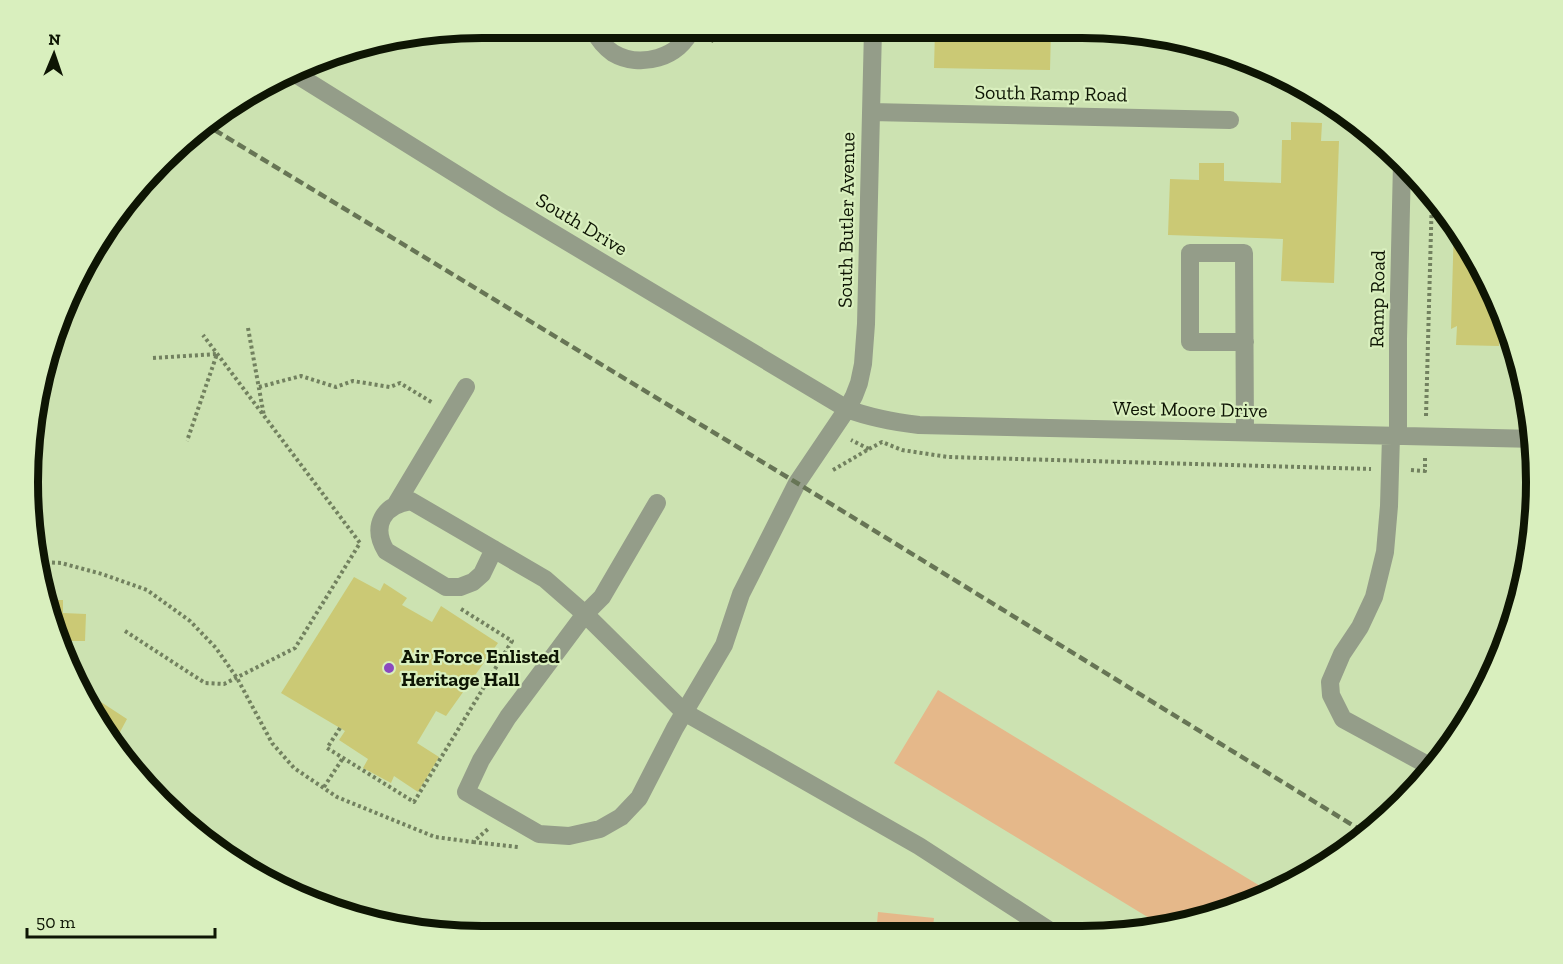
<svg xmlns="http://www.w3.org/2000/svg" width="1563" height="964" viewBox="0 0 1563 964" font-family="'Zilla Slab',serif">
	<rect width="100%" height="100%" fill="#cce2b1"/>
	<!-- green -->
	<path fill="#e5b88a" d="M938,690L1270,892L1199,921L1164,927L894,763Z
		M878,912L934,918L932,935H876Z"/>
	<!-- building -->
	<path fill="#cbc975" d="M935,30H1051L1050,70L934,68Z
		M1291,122L1322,123L1321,141H1339L1334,283L1281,281L1283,239L1168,235L1170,179L1199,180V163H1224V181L1281,183L1282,140H1291Z
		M1454,225L1475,254L1505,321V330L1500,328L1499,346L1456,345L1457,326L1451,329Z
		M354,577L380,591L384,583L407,598L402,605L432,622L441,606L498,643L446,716L436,711L417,743L439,757L418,792L394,776L391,783L363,768L368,759L339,740L345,731L281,693Z
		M46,600H63V613L86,614L85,641H63V652L51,628Z
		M81,689L127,719L113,745L104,735Z"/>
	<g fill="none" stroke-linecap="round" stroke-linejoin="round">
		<!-- path -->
		<path stroke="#72815f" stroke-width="4" stroke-dasharray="3 3" stroke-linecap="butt" d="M711,42L715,36L716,28
			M248,328L264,416
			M153,358L217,354L187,441
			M259,387L301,376L336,387L353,381L390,387L400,383L433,403
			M1426,416L1432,194
			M869,449L882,442L902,450L948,457L1371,469
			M833,470L869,449L851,440
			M1411,470L1425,471V456
			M40,562L61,563L102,574L147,590L190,621L216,648L237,678L272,743L294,768L337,797L435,837L473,842L488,829
			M125,631L205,683L224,684L295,648L360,543L203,335
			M340,728L327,748L414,802L512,641L461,609
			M324,787L343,758
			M473,842L518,847"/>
		<!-- minor -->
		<path stroke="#949d89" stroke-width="18" d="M592,28C597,37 604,47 613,53C640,69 680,58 692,28
			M294,73L506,205L847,409C871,418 894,422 919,425L1533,439
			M871,112L1230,120
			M1245,342H1190V253H1244L1245,432
			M1391,436L1389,506L1385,552L1374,597L1360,627L1342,654L1330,682L1331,695L1343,719L1433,768
			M1398,436V339L1402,163
			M657,503L602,597L585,614L508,717L481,760L466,792L539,834L569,836L600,829L621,817L639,798L675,728L724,645L741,594L797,483L847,409L854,396L859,383L863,364L866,324L873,29
			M396,504L466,387
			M494,549L482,574L473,582L460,587H446L386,551C371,526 383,505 411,501L545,579L585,614L684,712L919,846L1058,936"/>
		<!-- rail -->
		<path stroke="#677555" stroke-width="4.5" stroke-dasharray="9 4.5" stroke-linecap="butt" d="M203,123L797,483L1367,834"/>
	</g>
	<!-- markers -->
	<circle fill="#8b49be" stroke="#d9efbe" stroke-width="2" cx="389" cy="668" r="6"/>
	<g text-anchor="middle" stroke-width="4.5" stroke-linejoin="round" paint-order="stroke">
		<!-- street labels -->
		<g font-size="20" fill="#0e1504" stroke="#d9efbe">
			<text transform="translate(1051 93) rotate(1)" y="7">South Ramp Road</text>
			<text transform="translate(846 220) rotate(-89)" y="7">South Butler Avenue</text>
			<text transform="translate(582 224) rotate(31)" y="7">South Drive</text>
			<text transform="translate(1377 299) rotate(-89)" y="7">Ramp Road</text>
			<text transform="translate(1190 409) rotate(1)" y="7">West Moore Drive</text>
		</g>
		<!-- poi labels -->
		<g font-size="20" font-weight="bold" fill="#0e1504" stroke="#d9efbe" text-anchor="start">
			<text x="401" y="663">Air Force Enlisted<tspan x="401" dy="23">Heritage Hall</tspan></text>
		</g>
	</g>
	<!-- crop -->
	<path d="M0 0H1563V964H0ZM482 38H1082A444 444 0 0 1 1526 482V482A444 444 0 0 1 1082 926H482A444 444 0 0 1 38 482V482A444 444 0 0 1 482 38Z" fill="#d9efbe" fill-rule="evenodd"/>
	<path fill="none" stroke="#0e1504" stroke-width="8" d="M482 38H1082A444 444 0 0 1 1526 482V482A444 444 0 0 1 1082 926H482A444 444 0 0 1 38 482V482A444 444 0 0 1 482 38Z"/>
	<!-- north arrow -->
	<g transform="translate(54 54) rotate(2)" stroke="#d9efbe" stroke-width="4.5" paint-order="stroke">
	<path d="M0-4.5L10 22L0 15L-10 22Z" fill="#0e1504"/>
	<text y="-9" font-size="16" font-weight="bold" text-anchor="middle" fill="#0e1504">N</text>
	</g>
	<!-- scale -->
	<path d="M27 928v9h188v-9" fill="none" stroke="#0e1504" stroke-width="3"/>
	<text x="36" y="928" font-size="18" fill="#0e1504" stroke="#d9efbe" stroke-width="4.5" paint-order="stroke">50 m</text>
</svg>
